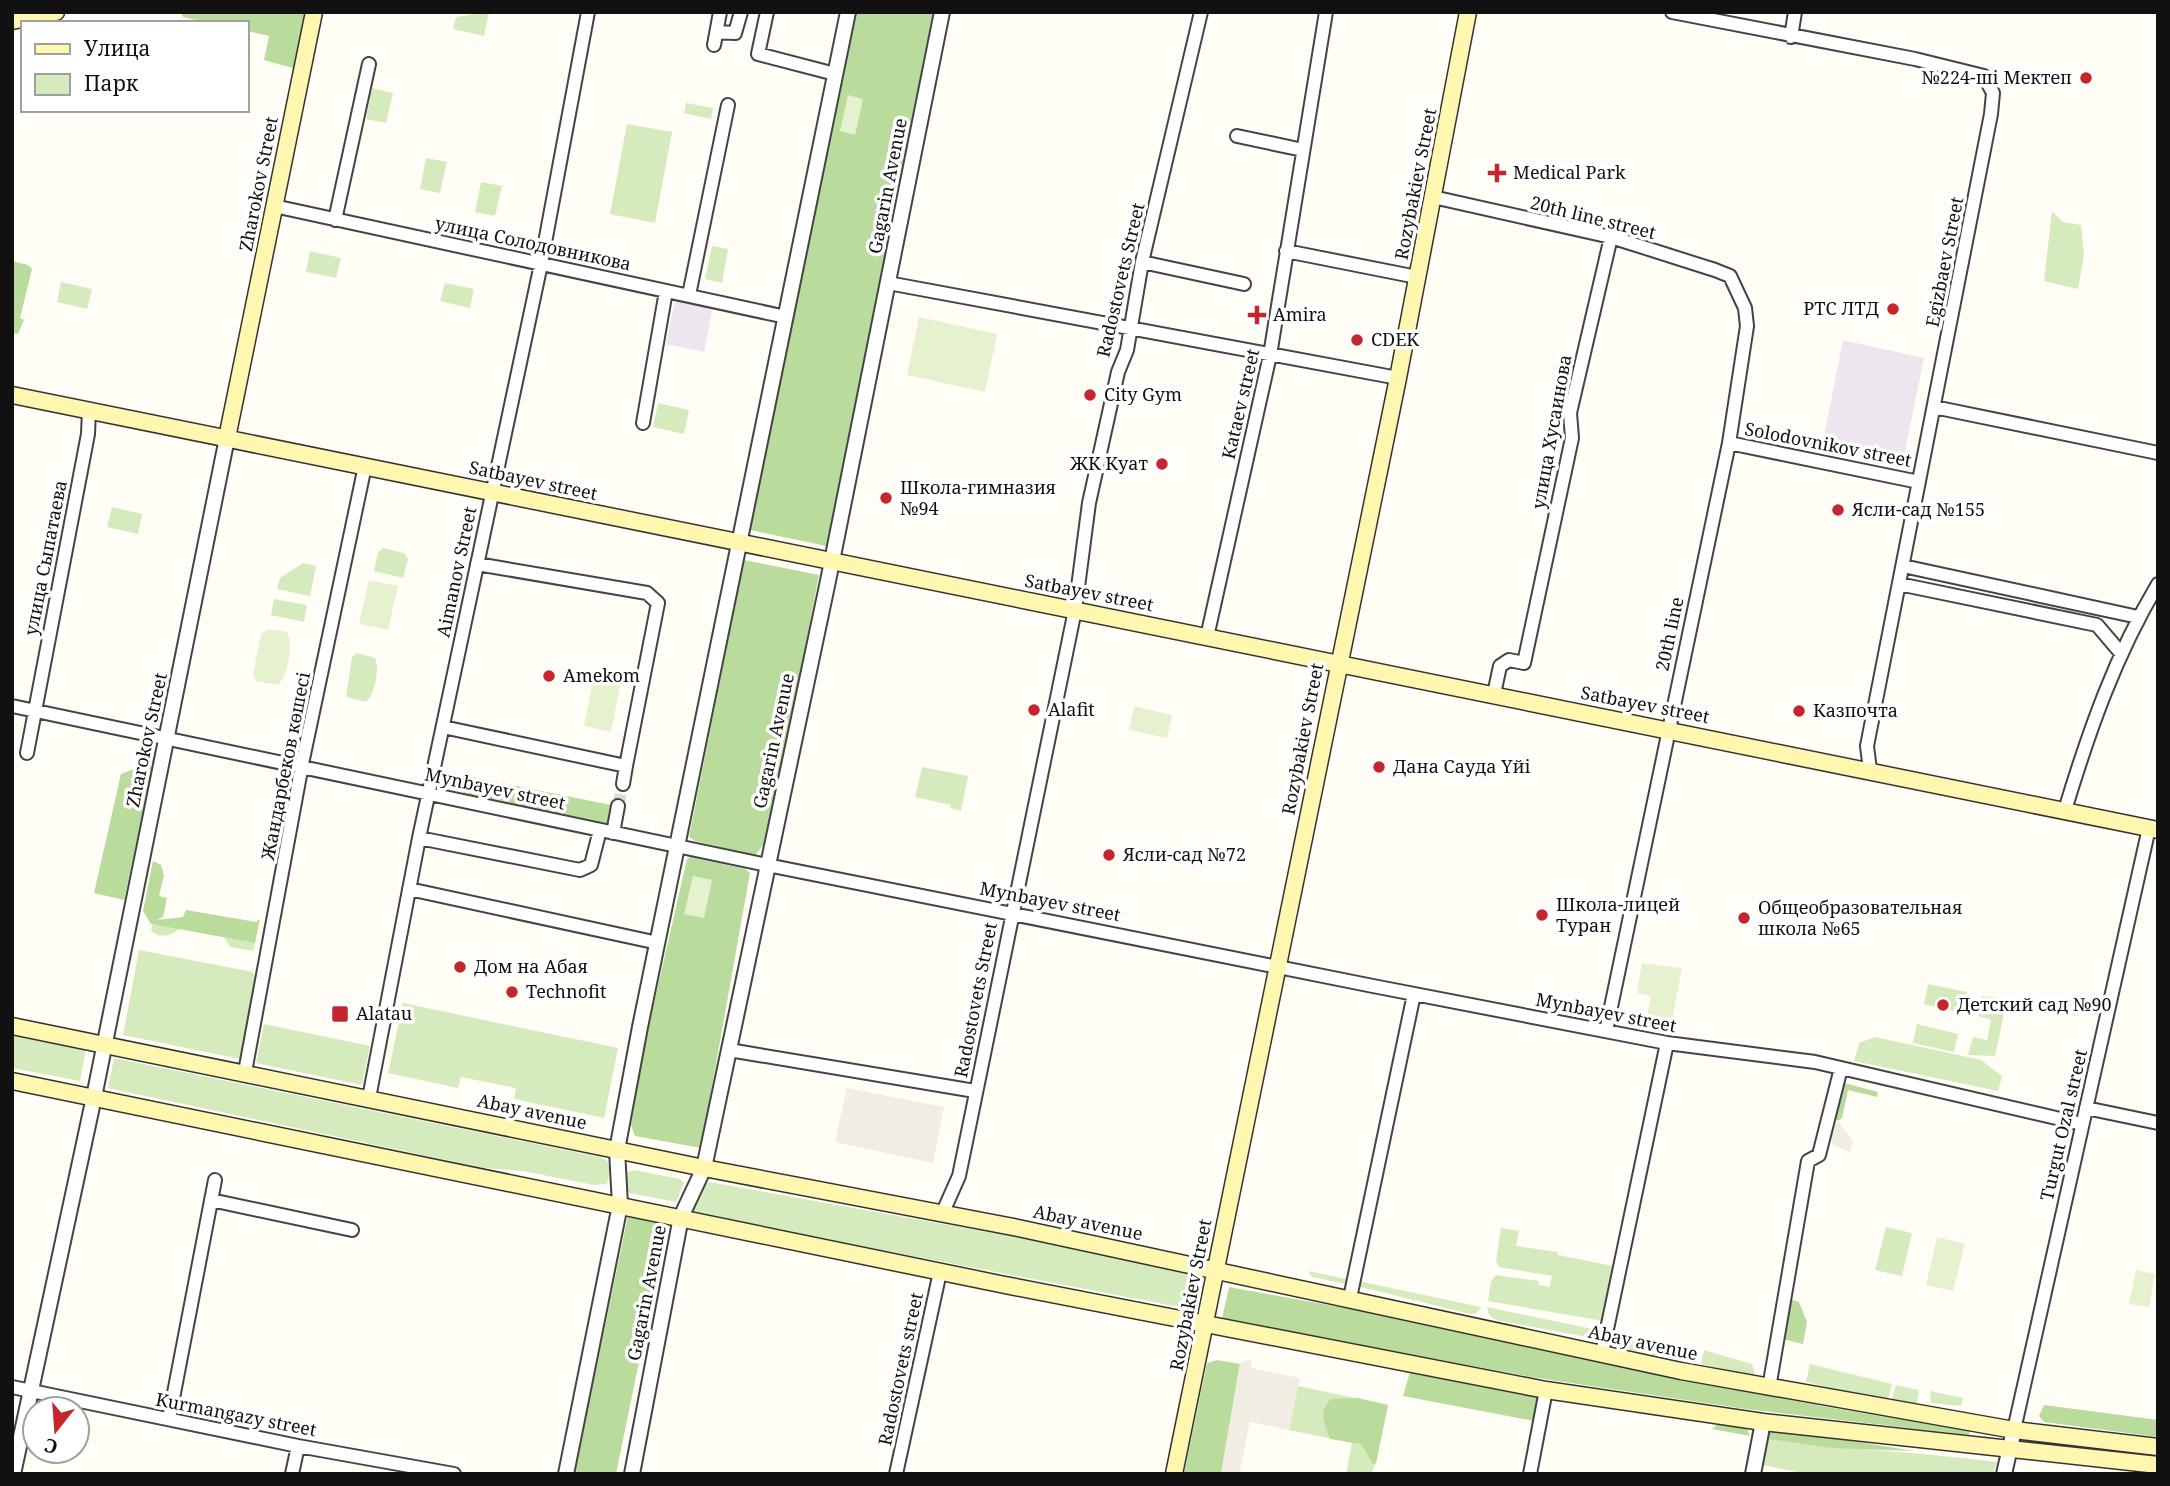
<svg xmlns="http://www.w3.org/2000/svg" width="2170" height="1486" viewBox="0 0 2170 1486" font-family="'Noto Serif',serif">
	<rect width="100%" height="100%" fill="#fffdf5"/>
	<!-- industrial -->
	<path fill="#eee6ef" d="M675,300L713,306L704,352L666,344Z
		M1843,340L1924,358L1903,461L1822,446Z"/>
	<!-- green -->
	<path fill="#d5ebbd" d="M489,12L484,36L453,29L456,17Z
		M372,88L393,93L386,123L366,119Z
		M686,103L713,108L711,119L684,113Z
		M627,124L672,132L655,223L610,214Z
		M426,158L447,162L440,193L420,189Z
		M481,182L502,186L495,216L475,212Z
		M2052,211L2063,222L2081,225L2084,255L2078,289L2044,281Z
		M712,246L728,249L722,283L705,279Z
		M310,251L341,258L336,278L306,272Z
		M61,282L92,289L87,309L57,302Z
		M445,283L474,289L470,308L440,301Z
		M658,403L689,410L684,434L653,427Z
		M112,507L142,514L138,534L107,527Z
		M383,548L404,553L408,559L403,578L374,571L378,552Z
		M303,563L316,566L310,596L277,589L280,578Z
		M274,599L307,605L304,622L271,615Z
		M357,653L375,658C380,667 375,695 366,702L346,697L352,657Z
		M922,767L968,776L961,811L950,808L951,805L915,797Z
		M153,924L180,929C170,935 160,940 151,930Z
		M224,937L255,943L253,951L230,947Z
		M139,950L253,972L256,979L240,1059L123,1035Z
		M1928,984L1967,992L1963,1013L1924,1004Z
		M1982,996L1999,998L2006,1004L1995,1056L1968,1055L1973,1037L1987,1040L1991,1020L1978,1016Z
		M403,1003L618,1048L604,1118L514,1099L516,1088L461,1077L458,1088L388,1073Z
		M264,1024L370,1046L362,1085L256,1063Z
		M1917,1024L1958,1034L1954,1052L1913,1043Z
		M12,1033L86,1048L80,1081L12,1068Z
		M1875,1037L1981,1060L2002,1076L1998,1091L1854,1061L1859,1043Z
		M114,1058L600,1157L607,1161L610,1169L607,1184L594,1185L523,1171L484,1168L108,1088Z
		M634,1170L680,1179L684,1183L676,1202L630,1193L623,1187L627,1172Z
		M709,1182L1077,1248L1197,1275L1190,1309L698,1215L693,1211C696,1199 699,1188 709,1182Z
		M1886,1227L1912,1233L1902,1276L1875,1270Z
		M1501,1228L1519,1231L1516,1246L1558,1252V1255L1613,1266L1603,1321L1488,1301L1491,1281L1496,1275L1539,1281V1285L1549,1287L1552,1276L1499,1267L1496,1261Z
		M1308,1271L1351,1280L1350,1285L1312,1277Z
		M1358,1281L1481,1307L1477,1313L1470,1314L1357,1286Z
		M1487,1307L1602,1331L1592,1338L1496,1320L1489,1315Z
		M1615,1334L1677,1346L1675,1358C1658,1354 1616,1355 1615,1334Z
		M1704,1350L1752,1364L1755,1373L1750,1376L1701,1364Z
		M1810,1364L1892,1384L1887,1402L1806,1382Z
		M1896,1385L1919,1390L1917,1403L1891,1402Z
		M1298,1386L1388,1405L1376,1463L1371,1474H1346L1352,1443L1289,1430Z
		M1930,1391L1963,1398L1961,1406L1931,1403Z
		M2032,1437L2158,1452V1460L2033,1447Z
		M1766,1439C1843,1449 1920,1452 1997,1462L1993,1474H1807L1762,1465Z"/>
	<!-- forest -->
	<path fill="#b9dc9c" d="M181,12H305L296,69L264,60L269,36L247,31V23H208L183,17Z
		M854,12H935L826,546L750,530Z
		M12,261L28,265L32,269L20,318L24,320L18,334L12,333Z
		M744,560L819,575L769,837L755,856L695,841L689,837Z
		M142,747L156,750L124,900L94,893L121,774L137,768Z
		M457,774L611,805L609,825L466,796L457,784Z
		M690,857L745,869L750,873L701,1148L635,1136L631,1125L642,1056L687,859Z
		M153,861L161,865L164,875L159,896L167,898L163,917L157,920L183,917L186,910L256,922L260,919L255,943L151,924L143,911Z
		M1841,1082L1878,1092L1877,1097L1848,1090L1842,1118L1838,1121L1834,1116Z
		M628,1216L667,1225L616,1474H574Z
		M1229,1287C1305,1301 1383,1314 1459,1330C1629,1367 1797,1406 1970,1430L1969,1435L1746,1409L1531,1377L1222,1319Z
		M1790,1299L1799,1302L1807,1322L1803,1344L1782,1339Z
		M1217,1360L1240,1364L1221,1474H1184L1207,1363Z
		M1411,1369L1539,1391L1541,1399L1534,1421L1403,1396Z
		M1358,1398L1388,1405L1376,1463L1373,1464L1361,1444L1330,1439C1324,1423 1318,1412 1331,1399Z
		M2044,1405L2158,1420V1437L2044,1422L2039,1416Z
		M1720,1422L1746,1426L1750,1436L1712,1429Z
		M1772,1428L1914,1451L1833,1448L1766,1439Z"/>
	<!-- pitch -->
	<path fill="#e6f2cf" d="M848,95L863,99L855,135L840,131Z
		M919,317L997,334L985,392L907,375Z
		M369,580L398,586L388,630L359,624Z
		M268,629L287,632C294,645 288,675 278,685L256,681L253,674L261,634Z
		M594,676L621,681L611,732L584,726Z
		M1134,706L1172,715L1167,738L1129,730Z
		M693,876L712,880L704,918L684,914Z
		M1642,963L1682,968L1672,1021L1647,1016L1651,996L1637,993Z
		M1937,1237L1965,1244L1953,1291L1926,1285Z
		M2136,1270L2155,1274L2149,1307L2129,1304Z"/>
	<!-- plaza -->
	<path fill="#f1ede2" d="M847,1088L944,1107L933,1163L835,1142Z
		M1838,1121L1853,1141L1850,1152L1833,1145L1831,1139V1132Z
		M1246,1360L1252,1361L1251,1368L1300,1378L1289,1430L1250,1422L1239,1474H1221L1240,1364Z"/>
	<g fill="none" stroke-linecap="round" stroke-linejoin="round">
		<!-- minor-tunnel -->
		<path stroke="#dbdad3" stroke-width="12" stroke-dasharray="12 6" stroke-linecap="butt" d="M618,806L623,784"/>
		<defs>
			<path id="minor" d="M767,12L758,54L835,74
				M1672,12L1915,59L1984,76L1993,93L1991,114L1867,746L1870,770
				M717,32L735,33L741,12
				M1791,37L1795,12
				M714,45L720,12
				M1237,136L1303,150
				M1433,197L1611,237L1715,270L1730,276L1745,308L1747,326L1729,443L1606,1031
				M274,206L786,317
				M335,220L369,64
				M1286,251L1417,277
				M1142,262L1244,284
				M888,283L1398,378
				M689,295L728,105
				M1934,407L2158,453
				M643,423L666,291
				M1729,443L1919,482
				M1903,566L2138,617
				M1899,584L2097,625L2120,652
				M1207,637L1270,355L1326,12
				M1494,694L1500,666L1509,660L1524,663L1572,438L1570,413L1611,237
				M12,706L767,865L1373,986L1667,1043L1815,1062L2082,1124
				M443,727L626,766L658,603L647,593L477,564
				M27,753L88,434L89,410
				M623,784L626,766
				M2065,810C2089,731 2115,656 2158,584
				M613,833L618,806
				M419,838L580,870L591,865L600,830
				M409,889L658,943
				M729,1050L975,1091
				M245,1072L303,759L365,466
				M369,1098L419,838L541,264L588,12
				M2086,1108L2158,1123
				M211,1200L352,1230
				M943,1212L959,1176L1075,610L1089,503L1118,372L1127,350L1142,262L1201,12
				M1350,1298L1414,994
				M1602,1353L1667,1043
				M12,1387L298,1446L454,1474
				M1769,1388L1808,1161L1819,1155L1841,1068
				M169,1419L215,1180
				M2014,1430L2149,828
				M292,1474L298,1446
				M896,1474L940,1272
				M1530,1474L1546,1390"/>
			<path id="tertiary" d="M13,1474L94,1097L227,438
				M566,1474L620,1205L617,1150L640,1027L848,12
				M632,1474L681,1217L704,1168L828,581L942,12
				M1753,1474L1763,1422
				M2004,1474L2014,1430"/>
			<path id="secondary" d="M12,21L56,12
				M12,395L2158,830
				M227,438L314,12
				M12,1026L704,1168L1018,1228L1681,1371L2014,1430L2158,1447
				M12,1081L1000,1284L1546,1390L1763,1422L2158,1465
				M1174,1474L1398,378L1468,12"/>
		</defs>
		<!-- minor casing -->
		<use href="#minor" stroke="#444" stroke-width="16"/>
		<!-- tertiary casing -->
		<use href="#tertiary" stroke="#444" stroke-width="18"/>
		<!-- secondary casing -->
		<use href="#secondary" stroke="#333" stroke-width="19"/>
		<!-- minor -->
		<use href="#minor" stroke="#fff" stroke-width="12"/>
		<!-- tertiary -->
		<use href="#tertiary" stroke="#fff" stroke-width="14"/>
		<!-- secondary -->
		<use href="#secondary" stroke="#fff6b0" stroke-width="16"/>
	</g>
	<!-- markers -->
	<g fill="#c4262e" stroke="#fff" stroke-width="2.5">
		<circle cx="2086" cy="78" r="7"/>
		<path d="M1493.5 162.5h7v7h7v7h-7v7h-7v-7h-7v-7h7z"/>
		<circle cx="1893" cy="309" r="7"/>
		<path d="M1253.5 304.5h7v7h7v7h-7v7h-7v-7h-7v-7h7z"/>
		<circle cx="1357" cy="340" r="7"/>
		<circle cx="1090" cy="395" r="7"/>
		<circle cx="1162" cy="464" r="7"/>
		<circle cx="886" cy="498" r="7"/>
		<circle cx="1838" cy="510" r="7"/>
		<circle cx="549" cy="676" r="7"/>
		<circle cx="1034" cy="710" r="7"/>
		<circle cx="1799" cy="711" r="7"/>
		<circle cx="1379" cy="767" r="7"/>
		<circle cx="1109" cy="855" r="7"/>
		<circle cx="1542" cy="915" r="7"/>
		<circle cx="1744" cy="918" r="7"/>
		<circle cx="460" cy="967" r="7"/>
		<circle cx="512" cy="992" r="7"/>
		<circle cx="1943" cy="1005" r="7"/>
		<rect x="331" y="1005" width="18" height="18" rx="3.5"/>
	</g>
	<g text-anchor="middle" stroke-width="7" stroke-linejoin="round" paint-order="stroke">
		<!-- poi labels -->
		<g font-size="18" fill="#111" stroke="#fff" text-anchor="start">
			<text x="2072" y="84" text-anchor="end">№224-ші Мектеп</text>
			<text x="1513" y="179">Medical Park</text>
			<text x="1879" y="315" text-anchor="end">РТС ЛТД</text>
			<text x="1273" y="321">Amira</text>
			<text x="1371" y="346">CDEK</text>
			<text x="1104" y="401">City Gym</text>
			<text x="1148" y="470" text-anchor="end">ЖК Куат</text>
			<text x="900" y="494">Школа-гимназия<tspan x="900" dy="21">№94</tspan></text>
			<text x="1852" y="516">Ясли-сад №155</text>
			<text x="563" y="682">Amekom</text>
			<text x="1048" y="716">Alafit</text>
			<text x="1813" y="717">Казпочта</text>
			<text x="1393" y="773">Дана Сауда Үйі</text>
			<text x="1123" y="861">Ясли-сад №72</text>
			<text x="1556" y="911">Школа-лицей<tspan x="1556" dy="21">Туран</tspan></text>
			<text x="1758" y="914">Общеобразовательная<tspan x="1758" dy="21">школа №65</tspan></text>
			<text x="474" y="973">Дом на Абая</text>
			<text x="526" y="998">Technofit</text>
			<text x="1957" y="1011">Детский сад №90</text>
			<text x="356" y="1020">Alatau</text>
		</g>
		<!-- street labels -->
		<g font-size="18" fill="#111" stroke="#fff">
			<text transform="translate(259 184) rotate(-79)" y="6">Zharokov Street</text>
			<text transform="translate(1416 184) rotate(-79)" y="6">Rozybakiev Street</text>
			<text transform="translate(888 186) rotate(-79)" y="6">Gagarin Avenue</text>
			<text transform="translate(1593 218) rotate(14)" y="6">20th line street</text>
			<text transform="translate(533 244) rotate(12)" y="6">улица Солодовникова</text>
			<text transform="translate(1945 262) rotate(-79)" y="6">Egizbaev Street</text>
			<text transform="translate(1121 280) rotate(-77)" y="6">Radostovets Street</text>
			<text transform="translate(1241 404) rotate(-77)" y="6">Kataev street</text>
			<text transform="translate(1552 432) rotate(-80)" y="6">улица Хусаинова</text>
			<text transform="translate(1828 445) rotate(11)" y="6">Solodovnikov street</text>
			<text transform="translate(533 481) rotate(12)" y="6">Satbayev street</text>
			<text transform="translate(46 558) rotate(-79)" y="6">улица Сыпатаева</text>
			<text transform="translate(457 572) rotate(-78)" y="6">Aimanov Street</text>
			<text transform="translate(1089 593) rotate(11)" y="6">Satbayev street</text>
			<text transform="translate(1670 634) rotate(-78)" y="6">20th line</text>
			<text transform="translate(1645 705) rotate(11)" y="6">Satbayev street</text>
			<text transform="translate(1303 739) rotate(-79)" y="6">Rozybakiev Street</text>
			<text transform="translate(147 740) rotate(-78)" y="6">Zharokov Street</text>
			<text transform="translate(774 741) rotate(-78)" y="6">Gagarin Avenue</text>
			<text transform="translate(286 766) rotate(-79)" y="6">Жандарбеков көшесі</text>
			<text transform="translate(495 789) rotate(12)" y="6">Mynbayev street</text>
			<text transform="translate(1050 902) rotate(11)" y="6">Mynbayev street</text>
			<text transform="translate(976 1000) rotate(-79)" y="6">Radostovets Street</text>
			<text transform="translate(1606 1013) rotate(11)" y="6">Mynbayev street</text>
			<text transform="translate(532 1112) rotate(12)" y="6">Abay avenue</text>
			<text transform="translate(2064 1125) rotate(-77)" y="6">Turgut Ozal street</text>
			<text transform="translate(1088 1223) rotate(12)" y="6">Abay avenue</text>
			<text transform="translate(647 1293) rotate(-79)" y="6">Gagarin Avenue</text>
			<text transform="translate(1191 1295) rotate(-79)" y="6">Rozybakiev Street</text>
			<text transform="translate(1643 1343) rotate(12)" y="6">Abay avenue</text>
			<text transform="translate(901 1369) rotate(-78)" y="6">Radostovets street</text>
			<text transform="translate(236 1415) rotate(11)" y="6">Kurmangazy street</text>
		</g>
	</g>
	<!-- border -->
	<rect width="2170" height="1486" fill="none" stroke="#111111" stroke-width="28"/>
	<!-- legend -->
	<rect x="21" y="21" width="228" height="91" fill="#ffffff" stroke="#a0a0a0" stroke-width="2"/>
	<rect x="35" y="44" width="35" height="10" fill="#fff6b0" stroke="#a0a0a0" stroke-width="2"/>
	<text x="84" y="56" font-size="21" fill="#111111">Улица</text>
	<rect x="35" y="74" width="35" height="21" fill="#d5ebbd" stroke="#a0a0a0" stroke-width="2"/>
	<text x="84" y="91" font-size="21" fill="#111111">Парк</text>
	<!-- north arrow -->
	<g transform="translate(56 1430) rotate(197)"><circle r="33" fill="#ffffff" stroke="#a0a0a0" stroke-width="2"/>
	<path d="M0-5L12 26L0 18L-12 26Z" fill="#c4262e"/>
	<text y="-10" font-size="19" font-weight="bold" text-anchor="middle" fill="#111111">С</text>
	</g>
</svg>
